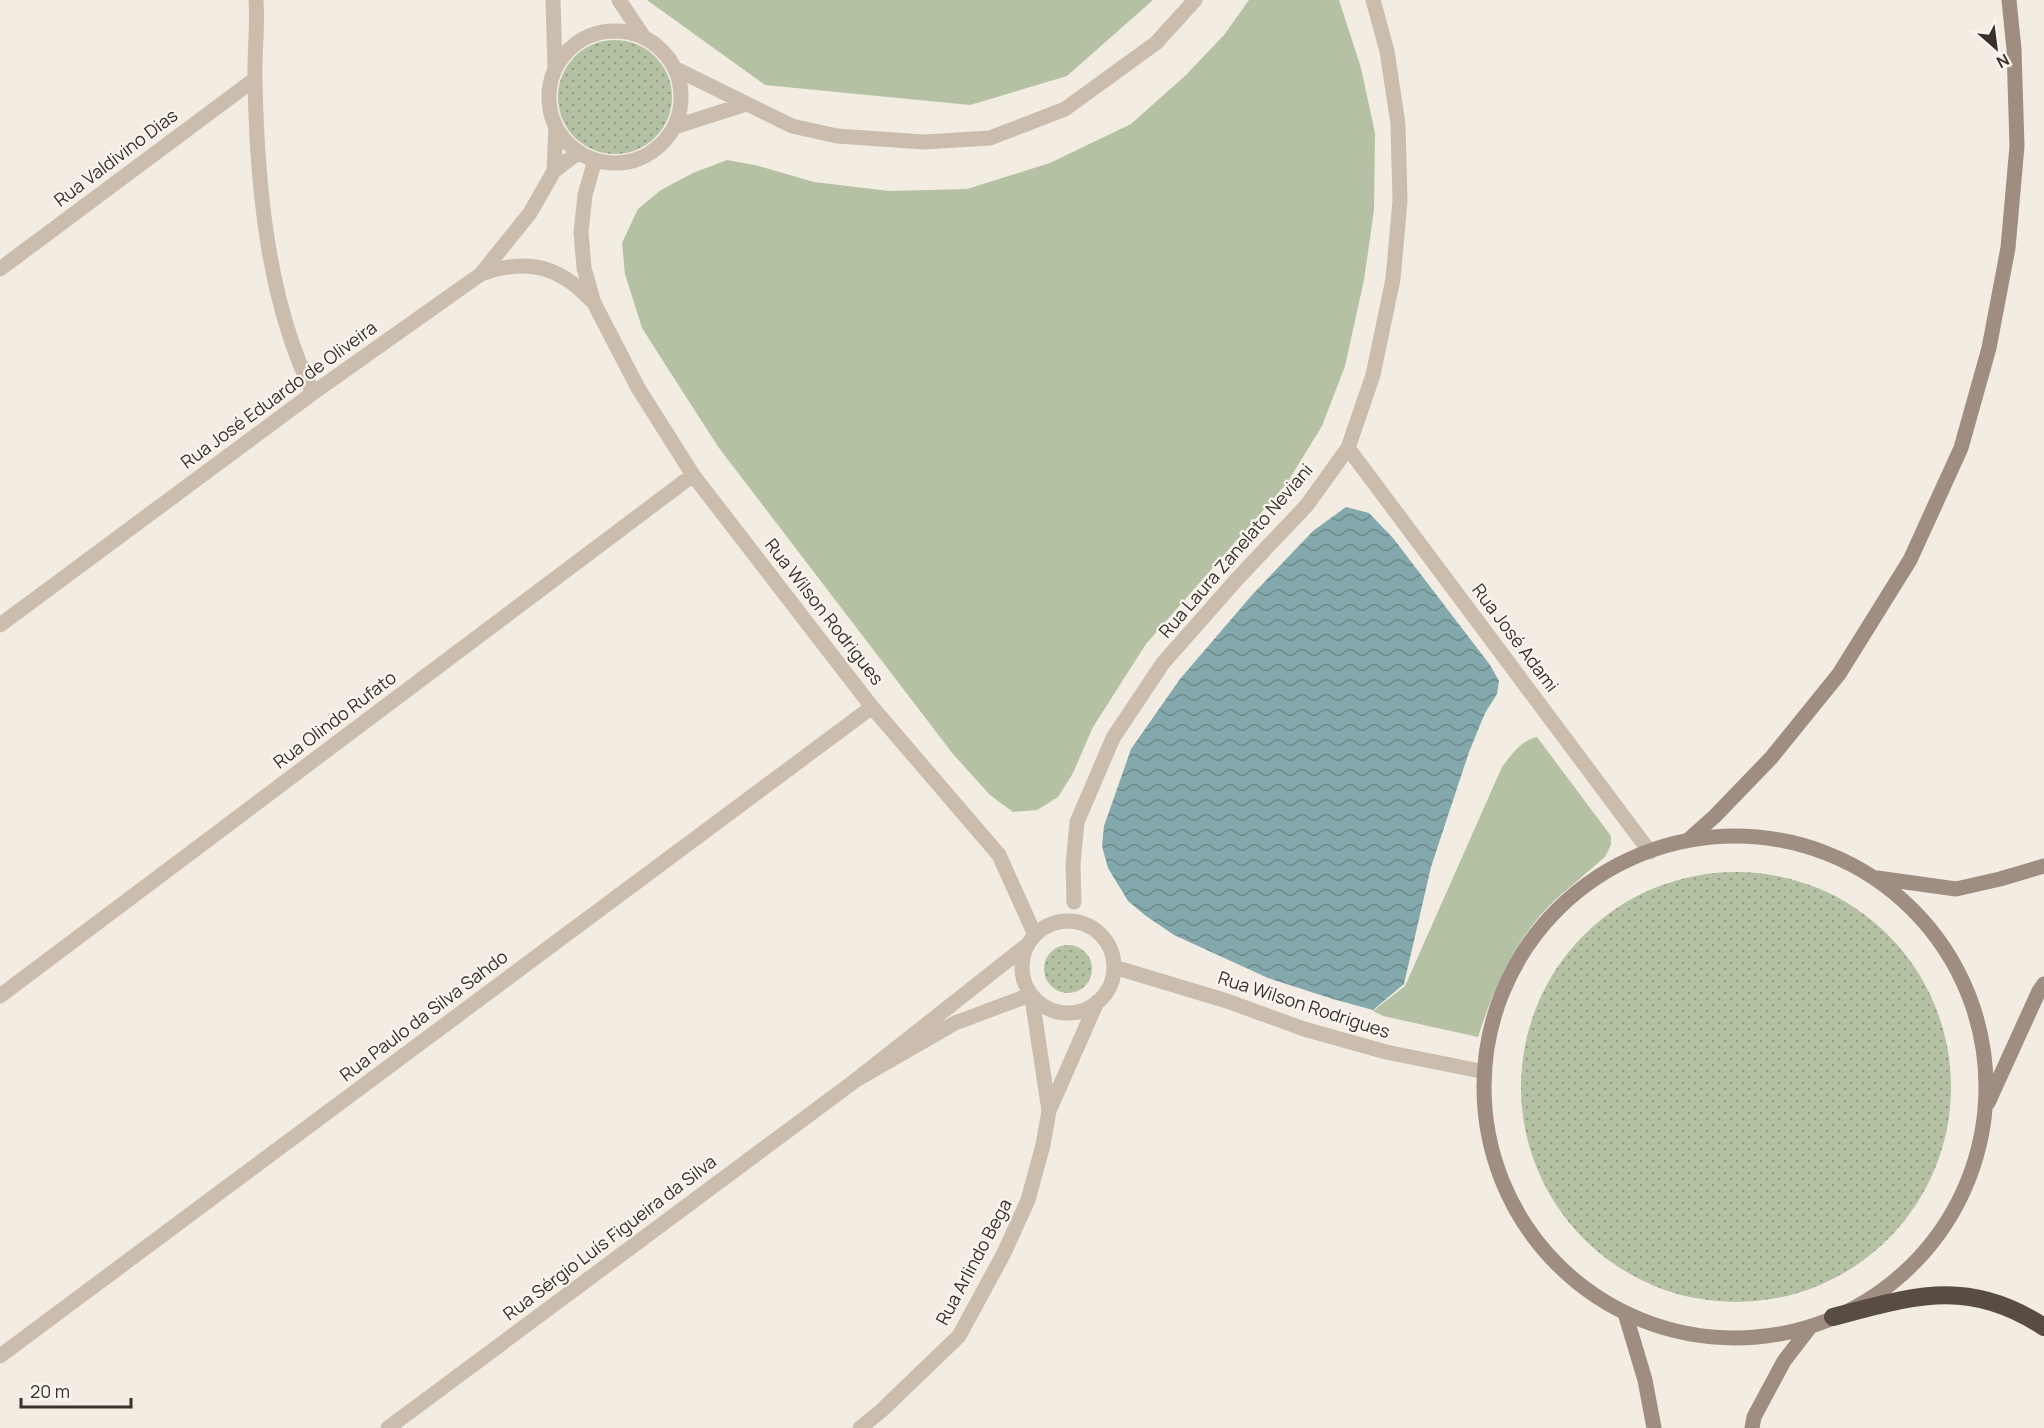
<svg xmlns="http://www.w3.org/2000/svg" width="2044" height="1428" viewBox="0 0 2044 1428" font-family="Manrope,sans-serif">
	<defs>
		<pattern id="grass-dots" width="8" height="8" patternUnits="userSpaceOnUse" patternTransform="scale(1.5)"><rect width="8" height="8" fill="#b4c1a3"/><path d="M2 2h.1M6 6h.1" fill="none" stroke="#939d85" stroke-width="1.8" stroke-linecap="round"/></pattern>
		<pattern id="water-waves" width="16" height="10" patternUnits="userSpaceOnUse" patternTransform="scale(1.5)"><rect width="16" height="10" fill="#83a9ad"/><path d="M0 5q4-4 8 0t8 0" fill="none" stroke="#6c8a8d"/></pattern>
	</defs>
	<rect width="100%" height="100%" fill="#f2ece2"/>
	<!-- grass -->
	<path fill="url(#grass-dots)" d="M558 97a57 57 0 1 1 114 0a57 57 0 1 1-114 0Z
		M1521 1087a215 215 0 1 1 430 0a215 215 0 1 1-430 0Z
		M1044 969a24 24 0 1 1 48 0a24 24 0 1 1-48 0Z"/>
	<!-- park -->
	<path fill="#b4c1a3" d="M647,0H1153L1067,76L970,105L765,85Z
		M1249,0H1339L1361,68L1375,133L1374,210L1364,280L1345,366L1322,426L1287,483L1146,644L1093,727L1073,773L1058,797L1037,810L1013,812L990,795L953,754L719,448L670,372L642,328L625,274L622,243L638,209L661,190L693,173L727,160L755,165L814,182L889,191L967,189L1050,163L1131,124L1185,76L1224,35Z
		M1537,737L1611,836V845L1605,857C1586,874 1565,890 1547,908C1512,945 1493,990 1478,1037L1383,1016L1373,1011L1405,986L1502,767C1512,754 1520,741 1537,737Z"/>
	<!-- water -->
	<path fill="url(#water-waves)" d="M1346,507L1369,513L1393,538L1490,665L1499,681L1497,694L1485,713L1469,752L1431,867L1404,984L1373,1010L1333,999L1268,978L1174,935L1146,916L1128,901L1108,868L1102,846L1104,826L1131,749L1180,679L1252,595L1313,531Z"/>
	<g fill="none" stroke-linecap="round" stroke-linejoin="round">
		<!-- street -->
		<path stroke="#cabdae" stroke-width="15" d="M256,0C258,27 254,55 255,82C257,183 267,301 313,393
			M553,0L555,68
			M619,0L643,36
			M549 97a66 66 0 1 1 132 0a66 66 0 1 1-132 0Z
			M676,69L792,126L837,136L924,142L990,138L1065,109L1156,43L1195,0
			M556,127L554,171L579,152
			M674,127L746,104
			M595,160L585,195L581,232L584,268L594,303L638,388L693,475L872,707L999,855L1035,935
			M0,269L255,79
			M481,274C526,258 558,265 591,300
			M1348,448L1650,852
			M0,625L313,393L481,274L530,213L554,171
			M1074,902L1073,864L1077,822L1113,738L1163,663L1238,578L1307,505L1348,448L1373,375L1393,279L1400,201L1398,124L1387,51L1373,0
			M1022 967a46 46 0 1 1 92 0a46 46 0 1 1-92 0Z
			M1027,945L856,1080L955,1023L1030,995
			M1114,967L1227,1001L1304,1029L1386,1052L1485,1072
			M0,996L693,475
			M1032,998L1049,1111L1097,1002
			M0,1356L872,707
			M388,1428L856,1080
			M860,1428L881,1411L959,1336L1004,1253L1028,1200L1043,1145L1049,1111"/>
		<!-- secondary -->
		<path stroke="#9e8d80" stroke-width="15" d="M1484 1087a251 251 0 1 1 502 0a251 251 0 1 1-502 0Z
			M1687,841L1715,816L1771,758L1839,674L1910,560L1961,448L1989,348L2008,248L2017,146L2014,49L2009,0
			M1877,878L1956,889L2000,879L2044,866
			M1988,1103L2039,991L2044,984
			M1625,1313L1645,1380L1654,1428
			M1752,1428L1754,1417L1784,1361L1811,1326"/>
		<!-- highway -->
		<path stroke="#594c44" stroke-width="18" d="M1833,1317C1914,1296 1968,1277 2044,1327"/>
	</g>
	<g text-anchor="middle" stroke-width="4.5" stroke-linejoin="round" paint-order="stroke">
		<!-- street labels -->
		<g font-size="18" fill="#39312c" stroke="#faf5ef">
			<text transform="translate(116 158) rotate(-37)" y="6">Rua Valdivino Dias</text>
			<text transform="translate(279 395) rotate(-36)" y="6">Rua José Eduardo de Oliveira</text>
			<text transform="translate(1236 551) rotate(-49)" y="6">Rua Laura Zanelato Neviani</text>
			<text transform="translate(824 612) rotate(52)" y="6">Rua Wilson Rodrigues</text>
			<text transform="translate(1515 638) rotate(53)" y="6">Rua José Adami</text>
			<text transform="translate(335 720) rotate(-37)" y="6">Rua Olindo Rufato</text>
			<text transform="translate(1304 1005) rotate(18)" y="6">Rua Wilson Rodrigues</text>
			<text transform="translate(424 1016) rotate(-37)" y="6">Rua Paulo da Silva Sahdo</text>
			<text transform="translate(610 1238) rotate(-37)" y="6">Rua Sérgio Luís Figueira da Silva</text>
			<text transform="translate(974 1262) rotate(-62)" y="6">Rua Arlindo Bega</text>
		</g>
	</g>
	<!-- north arrow -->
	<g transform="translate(1996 48) rotate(152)" stroke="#faf5ef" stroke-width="4.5" paint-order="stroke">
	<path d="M0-4.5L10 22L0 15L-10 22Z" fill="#39312c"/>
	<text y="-9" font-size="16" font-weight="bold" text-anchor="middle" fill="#39312c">N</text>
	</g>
	<!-- scale -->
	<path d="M21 1398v9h110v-9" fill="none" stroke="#39312c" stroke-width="3"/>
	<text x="30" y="1398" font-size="18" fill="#39312c" stroke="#faf5ef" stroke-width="4.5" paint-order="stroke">20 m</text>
</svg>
